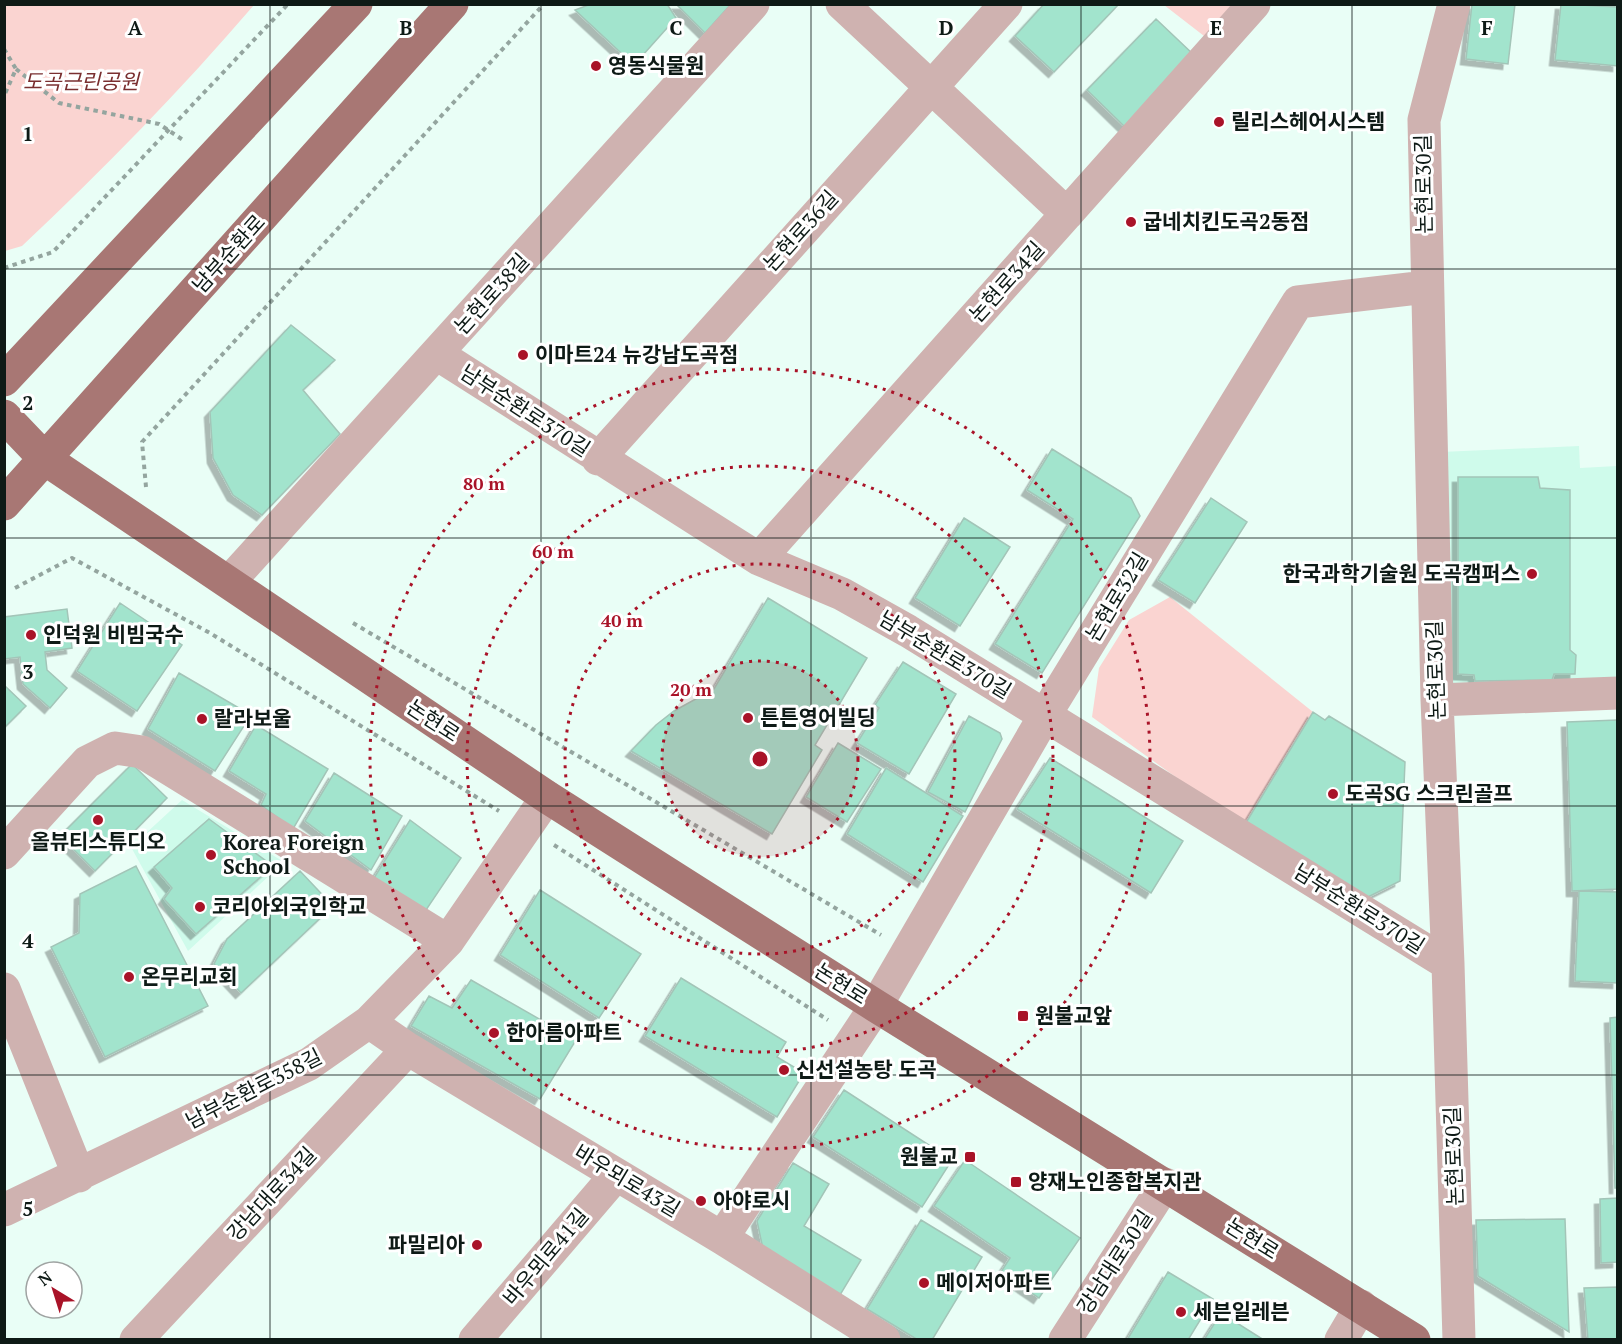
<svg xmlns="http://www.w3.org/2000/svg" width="1622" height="1344" viewBox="0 0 1622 1344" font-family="'PT Serif','Noto Sans KR',serif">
	<defs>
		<filter id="shadow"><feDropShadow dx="-5.5" dy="5.5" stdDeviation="0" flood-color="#0004"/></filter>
	</defs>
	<rect width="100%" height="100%" fill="#e9fef6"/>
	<!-- built -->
	<path fill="#cffbeb" d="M1579,446L1580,468L1617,466V681L1451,689L1441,452Z
		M182,800L284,862L188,951L131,847Z"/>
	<!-- green -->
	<path fill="#fad4d1" d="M5,4H253L254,5C181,90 104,169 22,246L5,251Z
		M1164,5H1254L1217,46Z
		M1170,597L1313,712L1244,826L1092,717L1099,668L1129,620Z"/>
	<!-- building -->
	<path fill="#a2e4cd" stroke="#a3c5b8" stroke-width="1.5" filter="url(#shadow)" d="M591,4H667L676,18L634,65L575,10Z
		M676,4H731L705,33Z
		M1044,4H1119L1054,72L1015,36Z
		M1472,4H1515L1508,64L1466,59Z
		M1561,4L1618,7V66L1555,60Z
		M1156,19L1195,56L1126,128L1087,90Z
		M291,325L335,360L303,390L340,434L262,515L233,495L213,458L210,412Z
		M1052,449L1131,498L1140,516L1042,673L995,644L1073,519L1027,490Z
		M1458,477H1538L1540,488L1570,490V650L1576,655L1575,674H1554L1552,680L1475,681L1474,675L1458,674Z
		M1211,498L1247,522L1195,603L1158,580Z
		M964,518L1010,547L960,626L915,598Z
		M768,598L867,658L815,745L822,750L772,834L631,751L656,725L674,711L714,689Z
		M120,603L182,645L137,711L77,671Z
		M67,609L72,648L45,652L47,670L67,688L50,708L23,684L20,657L4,659V617Z
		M903,662L956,694L909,774L857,743L879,708L875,705Z
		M179,673L251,715L215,771L148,729Z
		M4,685L26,706L4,728Z
		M1313,712L1325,720L1329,716L1405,762L1400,881L1360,901L1244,826Z
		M969,716L1000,733L1002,739L965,812L928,792Z
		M1617,720L1618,889L1572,891L1567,722Z
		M256,725L328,769L293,829L261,805L266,794L229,771Z
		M838,743L881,769L847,822L806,797Z
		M1050,758L1183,841L1151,893L1017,809Z
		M132,764L167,798L95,871L60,836Z
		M886,768L963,816L923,882L847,834Z
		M334,773L402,816L371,870L305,821Z
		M209,819L273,866L196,934L164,899L172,888L154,867Z
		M410,820L461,858L422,916L374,878Z
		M136,866L208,1006L105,1057L51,947L79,933L80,894Z
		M300,871L333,906L241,993L214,964L227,939Z
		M540,890L641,954L599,1018L500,955Z
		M1579,891L1618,892V983L1575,981Z
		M681,978L786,1042L777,1057L804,1073L777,1117L645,1036Z
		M471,980L576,1040L540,1099L411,1026L429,996L452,1008Z
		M1618,1017V1188H1615L1610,1018Z
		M844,1090L952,1160L922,1207L813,1137Z
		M965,1160L1080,1238L1039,1298L1001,1272L1010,1258L934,1206Z
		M793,1163L829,1184L804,1226L861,1260L840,1295L763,1249L757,1221Z
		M1618,1198V1262L1601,1263L1600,1199Z
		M1565,1219L1569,1332L1478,1276L1476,1220Z
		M921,1220L982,1257L932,1340H918L867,1309Z
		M1168,1272L1213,1299L1188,1340H1127Z
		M1618,1287V1340H1588L1584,1288Z
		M1221,1313L1264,1340H1204Z"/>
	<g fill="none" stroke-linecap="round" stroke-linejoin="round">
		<!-- path -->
		<path stroke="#94a59f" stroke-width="4" stroke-dasharray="4.5 4.5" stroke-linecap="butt" d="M4,49L16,69L4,96
			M16,69L59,103L159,124L183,140
			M4,268L53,252L288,4
			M146,487L142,442L544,4
			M15,588L72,558L210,633L499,811
			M353,623L881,935
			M554,845L828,1020"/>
		<!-- minor -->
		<path stroke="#cfb2b0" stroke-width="33" d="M842,4L1067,214
			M1454,4L1424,120L1437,700L1448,964L1459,1340
			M437,354L759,559L842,594L908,631L1448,964
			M598,459L1006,4
			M759,559L1254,4
			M229,582L753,4
			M1437,700L1618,693
			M4,853L87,762L115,748L142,752L448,941
			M4,989L79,1176
			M369,1022L408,1049L722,1238L884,1340
			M4,1210L309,1064L369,1022L448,941L547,797
			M722,1238L876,1006L1045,715L1298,302L1426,287
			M136,1340L408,1049
			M475,1340L616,1175
			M1065,1340L1165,1184
			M1341,1340L1361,1306"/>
		<!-- major -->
		<path stroke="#a87774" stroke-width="33" d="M4,380L356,4
			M4,416L45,459L547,797L876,1006L1414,1340
			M4,504L452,4"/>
	</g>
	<!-- grid -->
	<path fill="none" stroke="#0e1a16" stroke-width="1.5" stroke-opacity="0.55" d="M270,4V1340M541,4V1340M811,4V1340M1081,4V1340M1352,4V1340M4,269H1618M4,538H1618M4,806H1618M4,1075H1618"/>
	<!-- distance rings -->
	<circle cx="760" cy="759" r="98" fill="#a91328" fill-opacity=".12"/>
	<g fill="none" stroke="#a91328" stroke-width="3" stroke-dasharray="3 6">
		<circle cx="760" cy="759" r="98"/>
		<circle cx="760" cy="759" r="195"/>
		<circle cx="760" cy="759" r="293"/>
		<circle cx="760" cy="759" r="390"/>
	</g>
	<!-- markers -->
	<g fill="#a91328" stroke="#fff" stroke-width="2">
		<circle cx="596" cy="66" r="6"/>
		<circle cx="1219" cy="122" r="6"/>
		<circle cx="1131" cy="222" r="6"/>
		<circle cx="523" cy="355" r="6"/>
		<circle cx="1532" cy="574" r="6"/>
		<circle cx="31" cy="635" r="6"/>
		<circle cx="748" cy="718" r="6"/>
		<circle cx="202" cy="719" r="6"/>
		<circle cx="1333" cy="794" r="6"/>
		<circle cx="98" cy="820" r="6"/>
		<circle cx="211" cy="855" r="6"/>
		<circle cx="200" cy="907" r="6"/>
		<circle cx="129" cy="977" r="6"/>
		<rect x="1017" y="1010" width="12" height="12" rx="3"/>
		<circle cx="494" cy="1033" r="6"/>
		<circle cx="784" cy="1070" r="6"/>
		<rect x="964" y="1151" width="12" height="12" rx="3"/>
		<rect x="1010" y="1176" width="12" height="12" rx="3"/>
		<circle cx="701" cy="1201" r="6"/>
		<circle cx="477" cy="1245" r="6"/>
		<circle cx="924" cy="1283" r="6"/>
		<circle cx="1181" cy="1312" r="6"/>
	</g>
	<g text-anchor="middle" stroke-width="6" stroke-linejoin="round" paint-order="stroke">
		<!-- poi labels -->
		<g font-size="21" font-weight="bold" fill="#0e1a16" stroke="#fff" text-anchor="start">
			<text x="608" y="73">영동식물원</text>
			<text x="1231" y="129">릴리스헤어시스템</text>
			<text x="1143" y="229">굽네치킨도곡2동점</text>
			<text x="535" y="362">이마트24 뉴강남도곡점</text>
			<text x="1520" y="581" text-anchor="end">한국과학기술원 도곡캠퍼스</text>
			<text x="43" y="642">인덕원 비빔국수</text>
			<text x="760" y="725">튼튼영어빌딩</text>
			<text x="214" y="726">랄라보울</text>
			<text x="1345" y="801">도곡SG 스크린골프</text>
			<text x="98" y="849" text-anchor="middle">올뷰티스튜디오</text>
			<text x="223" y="850">Korea Foreign<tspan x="223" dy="24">School</tspan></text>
			<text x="212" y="914">코리아외국인학교</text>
			<text x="141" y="984">온무리교회</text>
			<text x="1035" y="1023">원불교앞</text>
			<text x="506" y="1040">한아름아파트</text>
			<text x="796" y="1077">신선설농탕 도곡</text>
			<text x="958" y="1164" text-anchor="end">원불교</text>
			<text x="1028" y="1189">양재노인종합복지관</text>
			<text x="713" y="1208">아야로시</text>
			<text x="465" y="1252" text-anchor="end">파밀리아</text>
			<text x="936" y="1290">메이저아파트</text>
			<text x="1193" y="1319">세븐일레븐</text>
		</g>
		<!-- park labels -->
		<g font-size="21" font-style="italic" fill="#7a2f30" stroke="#fff">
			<text x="81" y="89">도곡근린공원</text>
		</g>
		<!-- street labels -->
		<g font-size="21" fill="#0e1a16" stroke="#fff">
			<text transform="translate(1424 184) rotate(-91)" y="7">논현로30길</text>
			<text transform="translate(801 231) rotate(-48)" y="7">논현로36길</text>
			<text transform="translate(229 254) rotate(-48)" y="7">남부순환로</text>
			<text transform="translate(1007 282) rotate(-48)" y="7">논현로34길</text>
			<text transform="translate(492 294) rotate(-48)" y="7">논현로38길</text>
			<text transform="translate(525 411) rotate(33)" y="7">남부순환로370길</text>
			<text transform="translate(1117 597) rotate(-59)" y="7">논현로32길</text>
			<text transform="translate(945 655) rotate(31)" y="7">남부순환로370길</text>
			<text transform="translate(1436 670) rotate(-92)" y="7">논현로30길</text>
			<text transform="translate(433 721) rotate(33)" y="7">논현로</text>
			<text transform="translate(1359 909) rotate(32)" y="7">남부순환로370길</text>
			<text transform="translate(841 984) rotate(32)" y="7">논현로</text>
			<text transform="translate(254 1089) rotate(-27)" y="7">남부순환로358길</text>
			<text transform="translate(1454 1156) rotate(-92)" y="7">논현로30길</text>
			<text transform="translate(627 1181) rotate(31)" y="7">바우뫼로43길</text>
			<text transform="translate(272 1194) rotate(-47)" y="7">강남대로34길</text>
			<text transform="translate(1252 1239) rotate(32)" y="7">논현로</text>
			<text transform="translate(546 1257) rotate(-50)" y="7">바우뫼로41길</text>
			<text transform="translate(1115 1262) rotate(-57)" y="7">강남대로30길</text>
		</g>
	</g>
	<g font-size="20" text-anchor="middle" font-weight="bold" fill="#0e1a16" stroke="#fff" stroke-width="6" stroke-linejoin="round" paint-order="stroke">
		<text x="135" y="35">A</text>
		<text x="406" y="35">B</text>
		<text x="676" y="35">C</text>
		<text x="946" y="35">D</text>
		<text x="1216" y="35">E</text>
		<text x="1487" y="35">F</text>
		<text x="28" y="141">1</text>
		<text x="28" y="410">2</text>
		<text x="28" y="679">3</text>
		<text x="28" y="948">4</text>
		<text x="28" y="1216">5</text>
	</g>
	<circle cx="760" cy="759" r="9" fill="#a91328" stroke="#fff" stroke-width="3"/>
	<g font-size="18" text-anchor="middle" font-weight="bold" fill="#a91328" stroke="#fff" stroke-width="6" stroke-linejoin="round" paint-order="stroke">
		<text x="484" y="490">80 m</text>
		<text x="553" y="558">60 m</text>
		<text x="622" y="627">40 m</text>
		<text x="691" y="696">20 m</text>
	</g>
	<!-- border -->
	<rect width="1622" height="1344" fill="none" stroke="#0e1a16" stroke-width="12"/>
	<!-- north arrow -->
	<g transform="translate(54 1290) rotate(322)"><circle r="28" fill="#ffffff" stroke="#9fa3a2" stroke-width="1.5"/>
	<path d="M0-4.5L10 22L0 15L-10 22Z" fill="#a91328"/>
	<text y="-9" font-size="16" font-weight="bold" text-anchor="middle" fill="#0e1a16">N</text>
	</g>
</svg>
